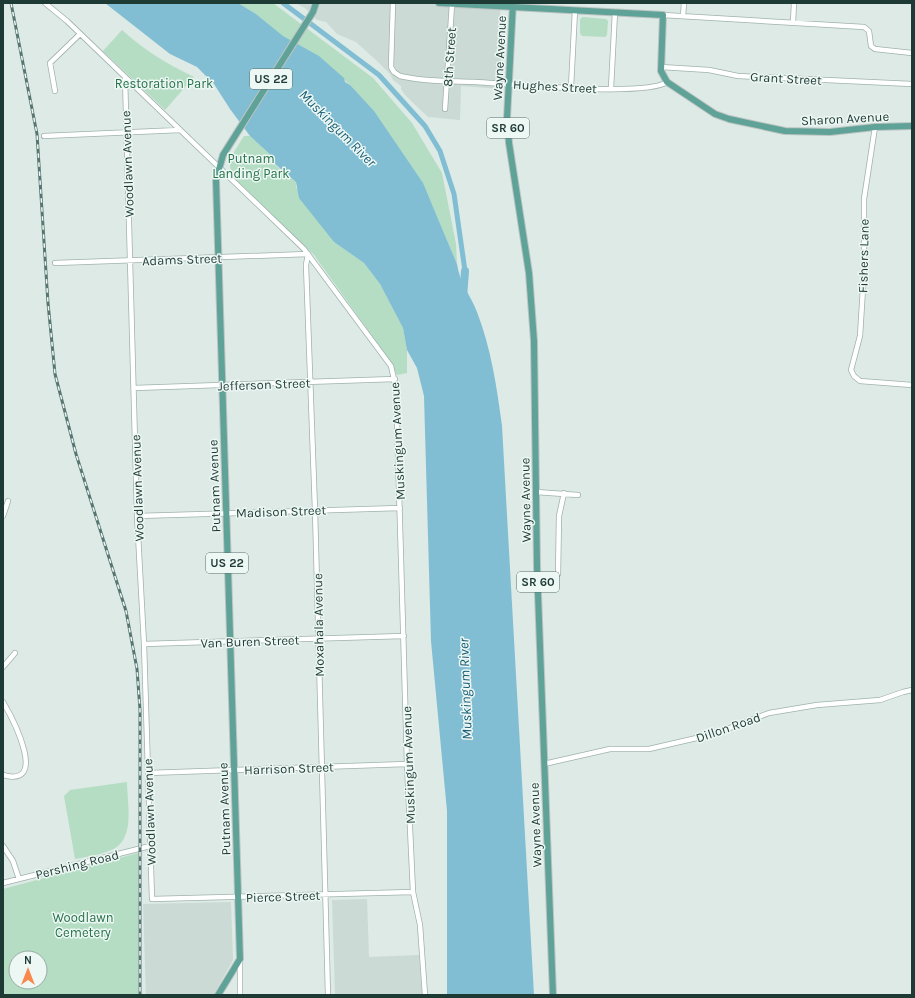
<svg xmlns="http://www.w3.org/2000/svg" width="915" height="998" viewBox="0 0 915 998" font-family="Karla,sans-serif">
	<rect width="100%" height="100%" fill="#ddeae5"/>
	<!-- built -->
	<path fill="#cbdad4" d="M296,3H500L501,89L461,86L460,120L428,117L405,95L401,89V86L393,80L390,74L377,61L356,42L337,34L326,22L317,20L306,9Z
		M367,899L369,957L419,955L422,995H335L332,900Z
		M231,902L233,960L214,994L146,995L143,904Z"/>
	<!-- green -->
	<path fill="#b4ddc3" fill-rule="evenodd" d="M238,3H273L373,78L412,123L442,173L456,244L457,264L431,202L350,85L319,57L282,36L256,14Z
		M583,17L606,19L608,21L607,35L605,37L582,36L580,33V19Z
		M122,30C144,50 167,64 194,77L165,110L103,51Z
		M244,136H250L273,157L274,164L296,182V187L334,242L364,263L380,284L403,328L407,350V373L397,375L391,362L314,255L229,173L231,171L229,160Z
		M127,782C127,803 136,840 111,850C100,855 86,857 75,859L64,796L70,790Z
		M138,853V995H3V889ZM16,958H40V982H16Z"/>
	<!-- water -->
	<path fill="#81bed3" d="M105,3H238L256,14L283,36L319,56L344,78L345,82L350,85L374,111L423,183L457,264C460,284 470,294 477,312C491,348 497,388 502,426L534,995H447V811L431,641L424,396L417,368L407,350L403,328L380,284L364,263L334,242L299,198L296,182L274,163L273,157L250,136L230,109L214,84L197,67L170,54Z"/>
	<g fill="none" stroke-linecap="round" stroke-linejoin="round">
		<!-- canal -->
		<path stroke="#81bed3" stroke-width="5" d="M283,3L379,75L425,126L440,151L454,194L465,271"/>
		<!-- river -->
		<path stroke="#81bed3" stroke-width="8" d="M463,298L465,271"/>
		<defs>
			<path id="minor" d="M45,3L67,21L304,249L391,366L396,388L407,764L413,892L420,925L425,995
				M393,3L391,67L394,72L400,76C424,82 452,81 476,82C510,84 646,97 667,82
				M663,15L864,27L869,31L871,46L875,49L912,53
				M683,16L684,3
				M793,22L794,3
				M661,67L709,70L738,76L912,84
				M125,77L137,516L144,644L152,899L413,892
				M571,87L575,10
				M611,88L615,12
				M55,91L50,63L80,34
				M445,109L452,4
				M875,127L864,199V272L860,336L851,370L854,376L860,381L912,385
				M44,136L180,130
				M308,254L306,265L315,510L328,995
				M55,263L308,254
				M134,388L395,379
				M536,492L578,495
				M3,516L8,501
				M137,516L400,508
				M558,574L559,516L564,493
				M144,644L404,636
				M3,667L15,653
				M3,702C13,719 49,788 3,775
				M544,764L610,749H649L714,734L769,713L817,705L880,700L903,692L912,690
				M148,773L407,764
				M3,846L13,861L19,879
				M3,883L150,846
				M240,961V995"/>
			<path id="major" d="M439,3L663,15L661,71L667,82L715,114L729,119L785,131L830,132L875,127L912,126
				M513,3L507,118L509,143L529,273L534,341L537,567L553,995
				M218,995L240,959L216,180L223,155L313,12L316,3"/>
		</defs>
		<!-- minor casing -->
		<use href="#minor" stroke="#a0b2ad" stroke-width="6"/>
		<!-- major casing -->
		<use href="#major" stroke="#bcc4c2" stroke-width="8"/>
		<!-- minor -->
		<use href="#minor" stroke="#fff" stroke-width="4.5"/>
		<!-- major -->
		<use href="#major" stroke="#5fa297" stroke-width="6"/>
		<defs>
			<path id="rail" d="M11,3L37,134L48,303L55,374L76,454L126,611L137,669L140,710V995"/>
		</defs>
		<!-- rail casing -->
		<use href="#rail" stroke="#587671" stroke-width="3"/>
		<!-- rail -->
		<use href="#rail" stroke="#edf7f3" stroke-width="1.5" stroke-dasharray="4.5" stroke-linecap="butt"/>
	</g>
	<g text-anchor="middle" stroke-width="3" stroke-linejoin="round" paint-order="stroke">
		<!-- shield labels -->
		<g fill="#edf7f3" stroke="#5c736e" stroke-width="1">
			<rect x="250" y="69" width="42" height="20" rx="3"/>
			<rect x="487" y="118" width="42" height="20" rx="3"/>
			<rect x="206" y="553" width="42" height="20" rx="3"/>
			<rect x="517" y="572" width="42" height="20" rx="3"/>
		</g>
		<g font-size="12" font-weight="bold" fill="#1e3a35">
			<text x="271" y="83">US 22</text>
			<text x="508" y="132">SR 60</text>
			<text x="227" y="567">US 22</text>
			<text x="538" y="586">SR 60</text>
		</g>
		<!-- street labels -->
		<g font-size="13" fill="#1e3a35" stroke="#edf7f3">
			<text transform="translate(449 57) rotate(-86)" y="5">8th Street</text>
			<text transform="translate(499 58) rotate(-87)" y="5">Wayne Avenue</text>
			<text transform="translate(786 78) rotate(3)" y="5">Grant Street</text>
			<text transform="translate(555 86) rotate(3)" y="5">Hughes Street</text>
			<text transform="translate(845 118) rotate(-3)" y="5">Sharon Avenue</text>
			<text transform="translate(127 164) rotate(-92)" y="5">Woodlawn Avenue</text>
			<text transform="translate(863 256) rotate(-89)" y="5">Fishers Lane</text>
			<text transform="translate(182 259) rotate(-2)" y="5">Adams Street</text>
			<text transform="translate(264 384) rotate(-2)" y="5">Jefferson Street</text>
			<text transform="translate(397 441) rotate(-93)" y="5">Muskingum Avenue</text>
			<text transform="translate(214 486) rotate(-92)" y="5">Putnam Avenue</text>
			<text transform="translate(137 488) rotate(-92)" y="5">Woodlawn Avenue</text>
			<text transform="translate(525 500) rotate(-91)" y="5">Wayne Avenue</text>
			<text transform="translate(281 511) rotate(-2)" y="5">Madison Street</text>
			<text transform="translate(318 625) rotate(-91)" y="5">Moxahala Avenue</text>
			<text transform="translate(250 641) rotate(-2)" y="5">Van Buren Street</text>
			<text transform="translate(728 727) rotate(-19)" y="5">Dillon Road</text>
			<text transform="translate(408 765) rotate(-92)" y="5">Muskingum Avenue</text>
			<text transform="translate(289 768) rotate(-2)" y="5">Harrison Street</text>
			<text transform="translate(224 809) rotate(-92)" y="5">Putnam Avenue</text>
			<text transform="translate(149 812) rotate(-92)" y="5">Woodlawn Avenue</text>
			<text transform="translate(535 825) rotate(-92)" y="5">Wayne Avenue</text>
			<text transform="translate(77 864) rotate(-14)" y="5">Pershing Road</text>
			<text transform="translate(283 896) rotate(-2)" y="5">Pierce Street</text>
		</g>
		<!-- park labels -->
		<g font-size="13" fill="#27724c" stroke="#edf7f3">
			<text x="164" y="88">Restoration Park</text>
			<text x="251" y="163">Putnam<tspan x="251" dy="15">Landing Park</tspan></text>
			<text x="83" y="922">Woodlawn<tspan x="83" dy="15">Cemetery</tspan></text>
		</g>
		<!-- water labels -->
		<g font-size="14" font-style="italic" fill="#165d77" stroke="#edf7f3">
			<text transform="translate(338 128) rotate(45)" y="5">Muskingum River</text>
			<text transform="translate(465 689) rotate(-92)" y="5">Muskingum River</text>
		</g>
	</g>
	<!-- border -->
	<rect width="915" height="998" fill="none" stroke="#1e3a35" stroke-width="8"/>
	<!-- north arrow -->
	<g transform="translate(28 970)"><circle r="19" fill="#edf7f3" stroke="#9aaba7"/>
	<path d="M0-3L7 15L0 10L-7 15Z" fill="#f8884c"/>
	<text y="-6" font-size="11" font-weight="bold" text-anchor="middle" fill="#1e3a35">N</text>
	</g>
</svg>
